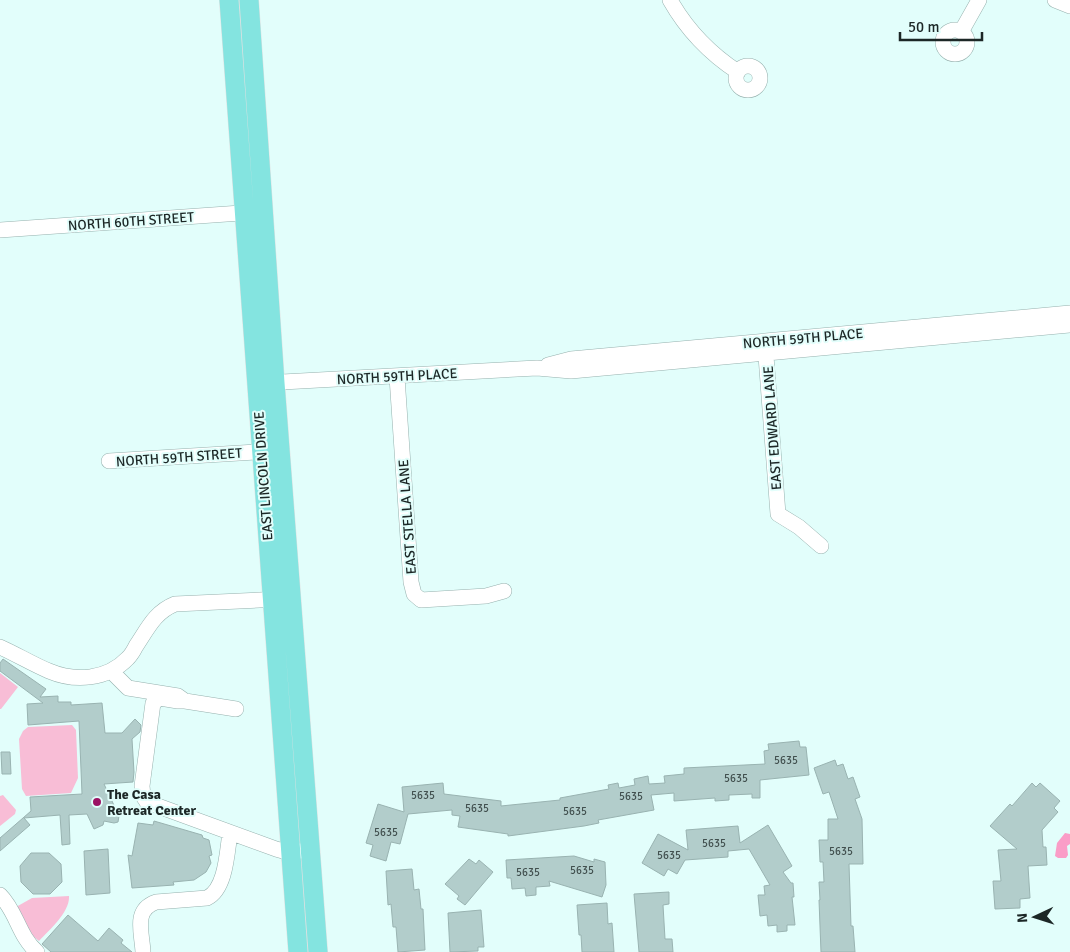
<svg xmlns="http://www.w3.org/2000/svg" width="1070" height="952" viewBox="0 0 1070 952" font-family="Signika,sans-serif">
	<rect width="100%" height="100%" fill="#e2fefb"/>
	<!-- green -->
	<path fill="#f8bdd6" d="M0,673L18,687L1,709H0Z
		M72,725L76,730L78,778L71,793L26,796L22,789L19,739L23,731L28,727Z
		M3,795L16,810L15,814L0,826V796Z
		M69,896C70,912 50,929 39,941L33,936L31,937L16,907L32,898Z"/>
	<!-- water -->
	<path fill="#fa9dc7" d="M1065,833L1070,834V844L1067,846L1068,855L1066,858H1058L1055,856L1057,843Z"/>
	<!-- building -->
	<path fill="#b2cdcb" stroke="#99b3b1" d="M3,659L46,689L40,697L58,696V702H71V705L102,703L105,733H122L135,719L141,725L140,732L132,739L134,772L133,782L104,784L119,816L118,822L114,823L104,821L103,825L94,829L87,814L69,815L70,844L62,845L60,815L24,818L30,825L0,851V838L31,811L30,797L82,794L79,721L28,725L27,704L43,703L0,671V663Z
		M799,741L800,747H806L809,775L760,780V798H752V794L729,795V800L715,801V798L674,801V793L651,795L654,810L598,820L599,823L584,826L508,836V834L458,827L460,816L452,815V810L408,814L400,844L391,842L386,861L370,856L373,845L366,843L378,804L404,812L402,787L443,783L444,794L501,801V806L560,800V798L609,789L608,785L618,783L619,788L635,785L634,779L648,776L649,784L665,783L664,776L684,774V768L765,764L764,751L769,750L768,744Z
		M1,752H10L11,774H2Z
		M835,760L837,766L843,764L848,779L853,777L860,797L855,799L862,819L863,864H849L851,926H853L855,952H821L819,900H820L819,882H824L823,862H820L819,840H828V819H838L829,792L823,794L814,768Z
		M1032,783L1036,787L1040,783L1060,801L1054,808L1058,812L1042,830L1043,847H1046L1047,865L1028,866L1030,898L1020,899V908L995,909L993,881H1001L998,850L1017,849L990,826L1010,804L1012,806Z
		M154,821L202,835L203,838L209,840L212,855L209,856L211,863L206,872L194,880L173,882L174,885L132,888L128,855L132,856L138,823L153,825Z
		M768,825L792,866L783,872L791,883H793L794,897H792L795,925H787V931L777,932V925L768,926L767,915L760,916L758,895H765L764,886L770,885L749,849L728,851V857L685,860L677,874L668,869L664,876L642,863L658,834L688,850L686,830L738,826L740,843Z
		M108,849L110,893L86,895L84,851Z
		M31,853H49L61,864L62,882L50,894H33L21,882L20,866Z
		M574,856L594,862V859L605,862L606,885L602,897L549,881L550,886L536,887V895L526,896L525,888L512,889L511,878H507L506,860Z
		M469,859L476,864L479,860L493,872L465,905L457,899L459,896L445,884Z
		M412,869L414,890L419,889L421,909H423L425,950L398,952L396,927H393L391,904L388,905L386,871Z
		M669,892V904L663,905L665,939H672L673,952H639L634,894Z
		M607,903L608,924L612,923L614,952H582L581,935H579L577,905Z
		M481,910L484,947H478V951L450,952L448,913Z
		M68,915L98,941L109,928L123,940L121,943L132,952H51L42,944Z"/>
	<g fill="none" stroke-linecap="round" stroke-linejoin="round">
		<defs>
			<path id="minor" d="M670,0C687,30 709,53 738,72
				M1055,0L1070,6
				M943 42a12 12 0 1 1 24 0a12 12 0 1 1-24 0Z
				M961,32L979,0
				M736 78a12 12 0 1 1 24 0a12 12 0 1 1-24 0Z
				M0,230L255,212
				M765,343L778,514L799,527L821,546
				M548,365L571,359L1070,313
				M397,377L411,582L414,594L421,600L486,596L504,591
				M264,383L537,368L571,371L1070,325
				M109,461L272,451
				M0,647C16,654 32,664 49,671C75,682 107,680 128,658C131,655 134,650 136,646C148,628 155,612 175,604L282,599
				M111,671L128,688L178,696L185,701H178L160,698L153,703L142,786L143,796L147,802L276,849L283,851H301
				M185,701L236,709
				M0,895C17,912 18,935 37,952
				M143,952C142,932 133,910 156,902L207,898C226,889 227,852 230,833"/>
			<path id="major" d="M229,0L298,952
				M249,0L275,383L318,952"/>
		</defs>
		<!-- minor casing -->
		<use href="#minor" stroke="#96b1ae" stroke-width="16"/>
		<!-- major casing -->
		<use href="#major" stroke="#dfe1e1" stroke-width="20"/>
		<!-- minor -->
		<use href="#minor" stroke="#fff" stroke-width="15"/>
		<!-- major -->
		<use href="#major" stroke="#84e4e0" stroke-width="19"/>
	</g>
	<!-- markers -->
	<circle fill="#9b1263" stroke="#e2fefb" stroke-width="2" cx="97" cy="802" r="5"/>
	<g text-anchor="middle" stroke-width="4" stroke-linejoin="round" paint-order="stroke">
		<!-- number labels -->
		<g font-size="11" fill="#42504f">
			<text x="786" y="764">5635</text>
			<text x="736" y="782">5635</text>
			<text x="423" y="799">5635</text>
			<text x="631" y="800">5635</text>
			<text x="477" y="812">5635</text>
			<text x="575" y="815">5635</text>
			<text x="386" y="836">5635</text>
			<text x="714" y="847">5635</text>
			<text x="841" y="855">5635</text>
			<text x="669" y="859">5635</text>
			<text x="582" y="874">5635</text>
			<text x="528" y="876">5635</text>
		</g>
		<!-- street labels -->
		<g font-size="14" fill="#1c2726" stroke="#e2fefb">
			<text transform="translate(131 221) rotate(-4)" y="5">NORTH 60TH STREET</text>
			<text transform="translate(803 338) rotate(-5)" y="5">NORTH 59TH PLACE</text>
			<text transform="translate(397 376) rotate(-3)" y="5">NORTH 59TH PLACE</text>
			<text transform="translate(772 428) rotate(-94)" y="5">EAST EDWARD LANE</text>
			<text transform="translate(179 457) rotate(-4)" y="5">NORTH 59TH STREET</text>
			<text transform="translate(263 476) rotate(-94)" y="5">EAST LINCOLN DRIVE</text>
			<text transform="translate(407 517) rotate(-94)" y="5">EAST STELLA LANE</text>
		</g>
		<!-- poi labels -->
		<g font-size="14" font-weight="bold" fill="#1c2726" stroke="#e2fefb" text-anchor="start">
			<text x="107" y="799">The Casa<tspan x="107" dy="16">Retreat Center</tspan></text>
		</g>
	</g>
	<!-- north arrow -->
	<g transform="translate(1035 917) rotate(266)" stroke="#e2fefb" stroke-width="4" paint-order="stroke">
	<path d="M0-4L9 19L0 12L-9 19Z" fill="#1c2726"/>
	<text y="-8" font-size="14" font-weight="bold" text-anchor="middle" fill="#1c2726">N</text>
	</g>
	<!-- scale -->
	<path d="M900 32v8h82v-8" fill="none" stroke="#1c2726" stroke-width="2.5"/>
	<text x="908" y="32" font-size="15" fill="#1c2726" stroke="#e2fefb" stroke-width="4" paint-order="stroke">50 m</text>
</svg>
